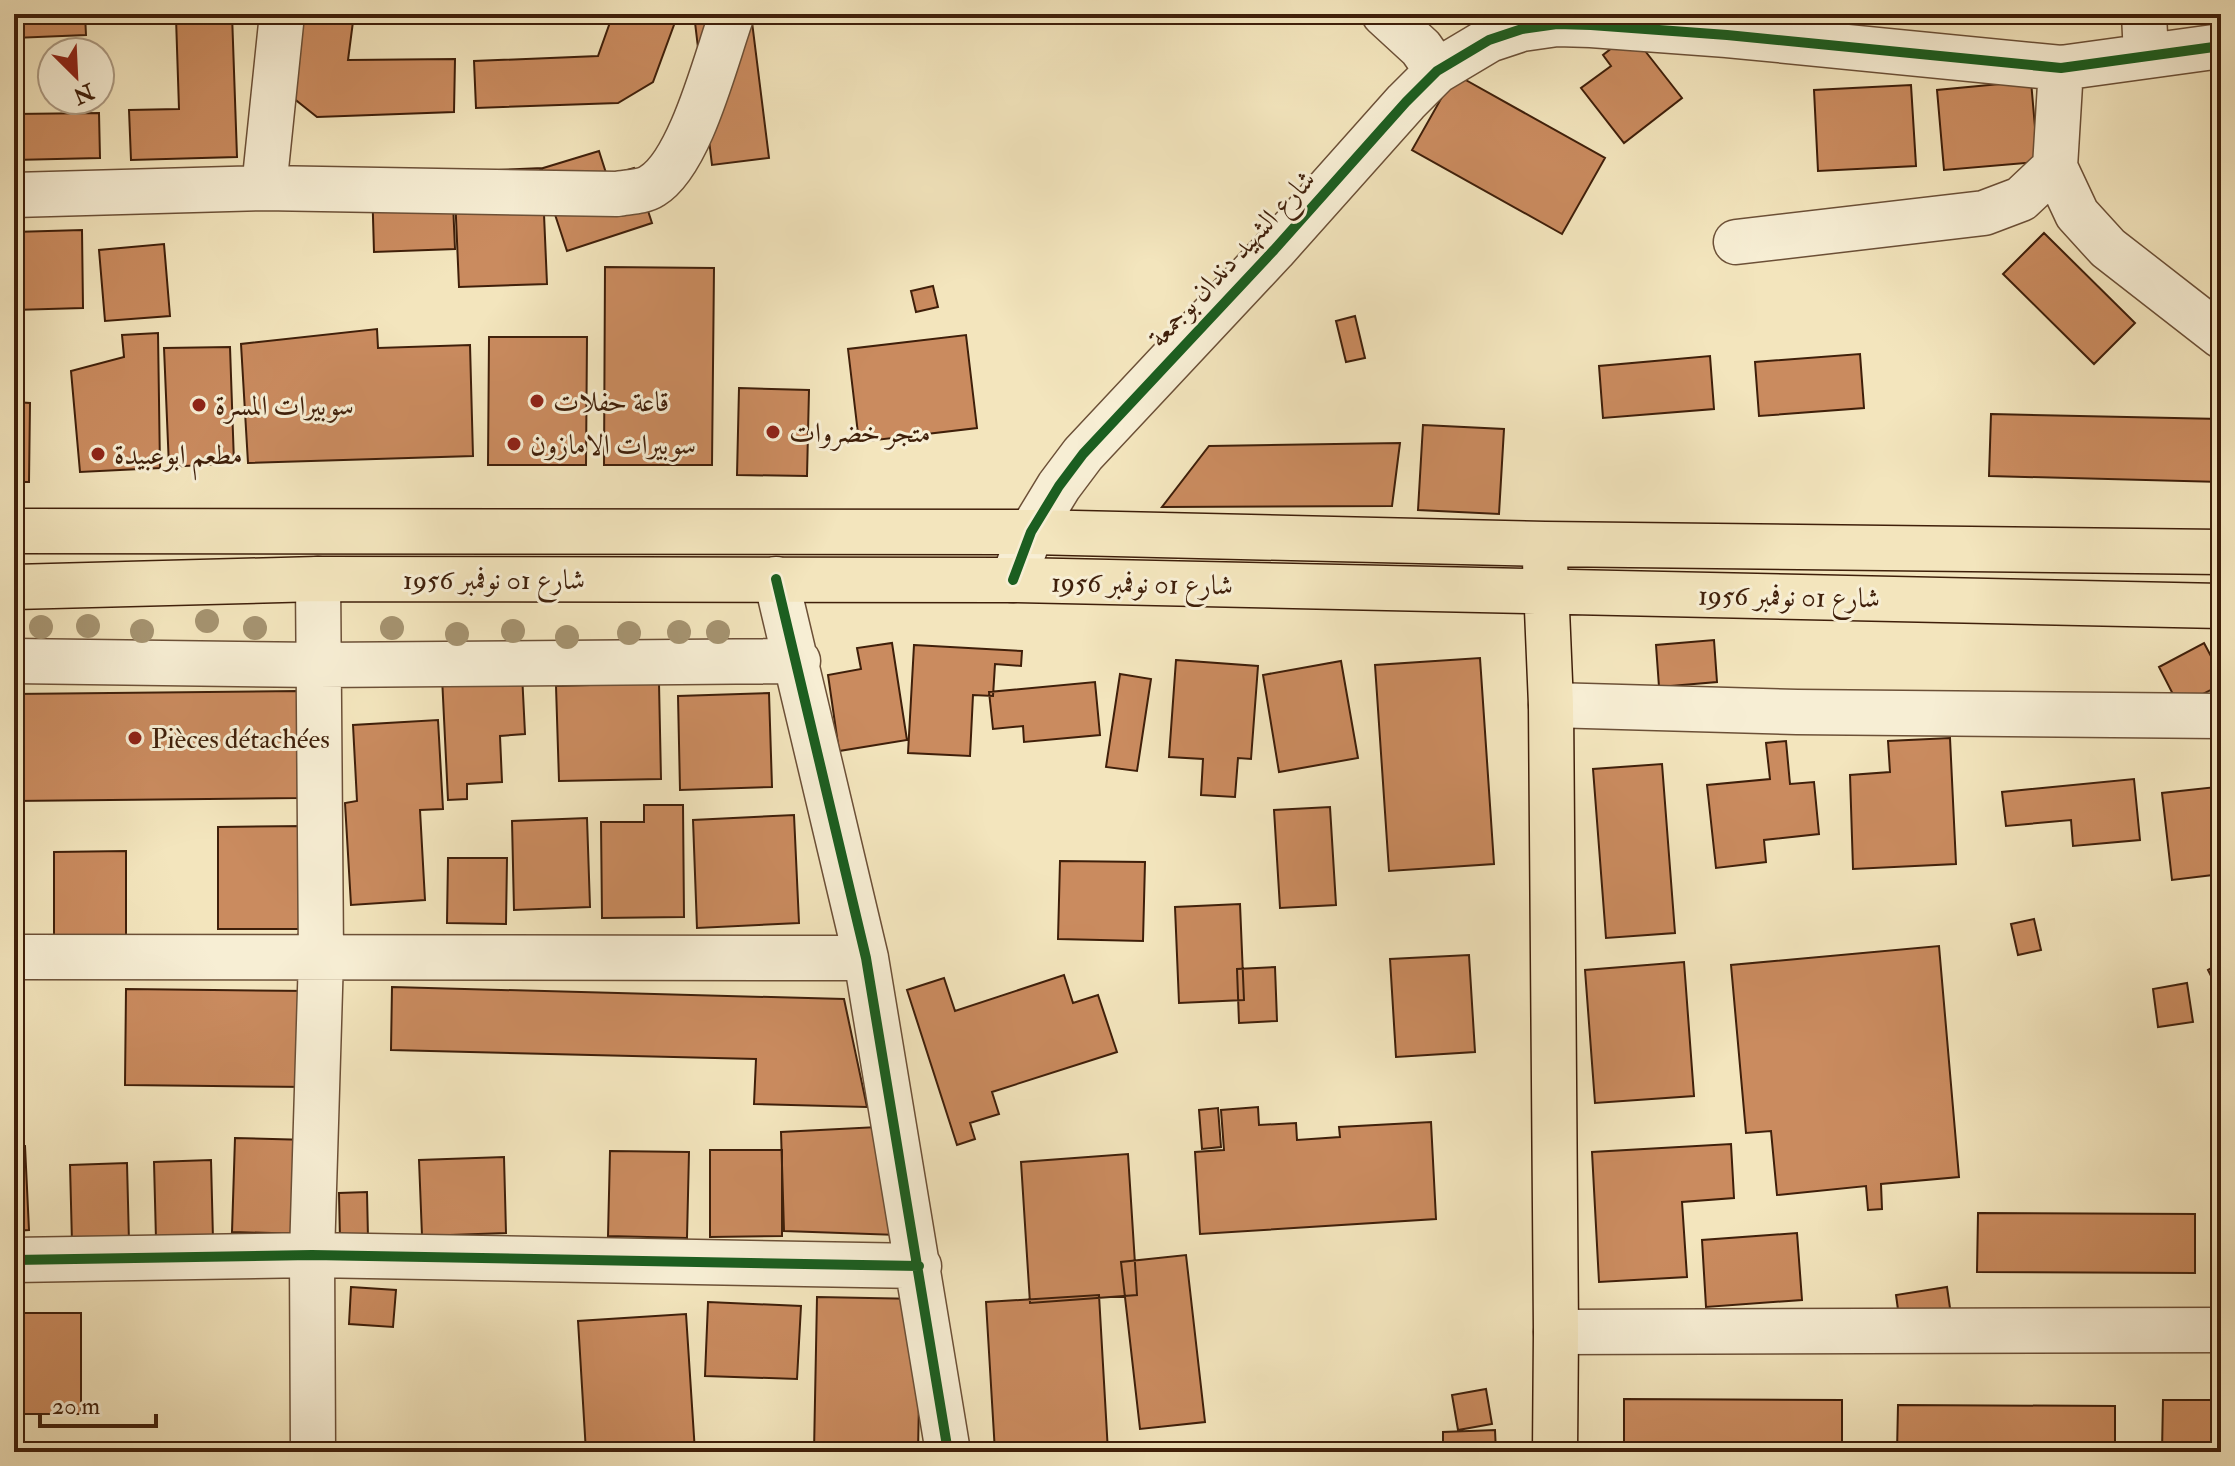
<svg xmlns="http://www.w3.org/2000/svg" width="2235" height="1466" viewBox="0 0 2235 1466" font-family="'IM FELL Double Pica',Amiri,serif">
	<rect width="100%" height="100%" fill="#f3e5bd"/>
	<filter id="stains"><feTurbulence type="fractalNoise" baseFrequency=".0025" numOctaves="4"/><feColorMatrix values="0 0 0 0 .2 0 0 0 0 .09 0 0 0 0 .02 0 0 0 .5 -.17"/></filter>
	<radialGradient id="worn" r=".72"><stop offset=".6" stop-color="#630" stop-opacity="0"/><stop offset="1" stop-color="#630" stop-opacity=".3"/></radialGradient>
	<!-- building -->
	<path fill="#ca8b5f" stroke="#3f1f0a" stroke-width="2" d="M14,14H85L86,35L14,38Z
		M136,14H232L237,157L131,160L129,110L179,109L176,18L136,20Z
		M303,14H354L348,60L455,59L454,112L317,117L292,97Z
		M613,14H678L653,82L618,103L476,108L474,61L598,56Z
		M694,14H751L769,158L712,165Z
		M1631,33L1682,98L1624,143L1581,88L1611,66L1603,55Z
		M1455,74L1605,158L1562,234L1412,150Z
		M2031,81L2038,162L1944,170L1937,90Z
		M1911,85L1916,166L1818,171L1814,90Z
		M99,113L100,158L14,160V114Z
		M599,151L607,176L634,168L652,223L567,251L540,169Z
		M542,168L547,284L459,287L454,172Z
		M452,180L455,249L374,252L372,183Z
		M82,230L83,308L14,310V232Z
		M2044,233L2135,323L2094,364L2003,274Z
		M164,244L170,316L105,321L99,250Z
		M605,267L714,268L712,465H604Z
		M933,286L938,307L916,312L911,291Z
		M1355,316L1365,358L1346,362L1336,321Z
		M377,329L378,348L470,345L473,456L248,463L241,344Z
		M158,333L160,468L80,472L71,371L124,357L122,335Z
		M966,335L977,428L859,442L848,349Z
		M489,337H587L586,465H488Z
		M230,347L234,463L169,467L164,348Z
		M1860,354L1864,408L1759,416L1755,362Z
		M1710,356L1714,409L1603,418L1599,366Z
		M739,388L809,390L807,476L737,475Z
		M14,402L30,403L29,482H14Z
		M1991,414L2221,419V482L1989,476Z
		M1423,425L1504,429L1499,514L1418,510Z
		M1400,443L1392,506L1162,507L1209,446Z
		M1714,640L1717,682L1659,687L1656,645Z
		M892,643L907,740L839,751L828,675L861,669L857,648Z
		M2204,643L2221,675V685L2179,706L2159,667Z
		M914,645L1022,651L1021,666L995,664L993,696L973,695L970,756L908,753Z
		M1480,658L1494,864L1389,871L1375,665Z
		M1176,660L1258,666L1251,759L1238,758L1235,797L1201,795L1203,759L1169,757Z
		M1341,661L1358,758L1279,772L1263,675Z
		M522,673L525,734L500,736L502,782L467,784V799L448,800L442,677Z
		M1120,674L1151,679L1137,771L1106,767Z
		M1095,682L1100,735L1024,742L1023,726L993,729L989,692Z
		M659,683L661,779L559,781L556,686Z
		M298,691L299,798L14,801V694Z
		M769,693L772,787L680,790L678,696Z
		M438,720L443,809L420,810L425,900L351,905L345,803L357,801L353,725Z
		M1950,738L1956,864L1853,869L1850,775L1890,772L1888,741Z
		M1786,741L1790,784L1814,782L1819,834L1764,840L1766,862L1716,868L1707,785L1770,779L1766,743Z
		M1662,764L1675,933L1606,938L1593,769Z
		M2134,779L2140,840L2073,846L2071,820L2006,826L2002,792Z
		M2216,787L2221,831V874L2172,880L2162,793Z
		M644,805H683L684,917L602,918L601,822H644Z
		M1330,807L1336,905L1280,908L1274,810Z
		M794,815L799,923L697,928L693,820Z
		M587,818L590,907L514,910L512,821Z
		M304,826V929H218V827Z
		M14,849H21V925H14Z
		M126,851V939L54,940V852Z
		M448,858H507L506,924L447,923Z
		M1060,861L1145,862L1143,941L1058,939Z
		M1240,904L1244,1000L1179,1003L1175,907Z
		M2034,919L2041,950L2018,955L2011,924Z
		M1939,946L1959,1177L1881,1184L1882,1209L1868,1210L1866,1186L1777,1195L1771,1131L1746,1133L1731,965Z
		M1469,955L1475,1052L1396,1057L1390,959Z
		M1684,962L1694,1096L1595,1103L1585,970Z
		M2221,963V991L2219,992L2208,970Z
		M1275,967L1277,1021L1239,1023L1237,969Z
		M1064,975L1073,1003L1098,995L1117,1052L992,1092L999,1114L970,1123L975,1139L957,1145L907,990L944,978L955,1011Z
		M2187,983L2193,1022L2158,1027L2153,989Z
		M392,987L844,999L867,1107L754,1104L756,1059L391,1050Z
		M126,989L310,991L309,1087L125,1085Z
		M1258,1107L1259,1125L1296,1123L1297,1140L1340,1137L1339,1127L1431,1122L1436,1219L1200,1234L1195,1152L1224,1150L1221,1110Z
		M1218,1108L1221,1147L1202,1149L1199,1110Z
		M878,1127L898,1235L784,1231L781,1132Z
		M235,1138L309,1140L307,1234L232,1232Z
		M1731,1144L1734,1198L1682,1202L1687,1277L1599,1282L1592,1152Z
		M25,1146L29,1230L14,1231V1147Z
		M710,1150H782V1236L710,1237Z
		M610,1151L689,1152L687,1238L608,1236Z
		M1128,1154L1137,1295L1030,1303L1021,1162Z
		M504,1157L506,1233L422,1236L419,1160Z
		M211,1160L213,1239L156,1240L154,1162Z
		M127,1163L129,1242L72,1243L70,1165Z
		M367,1192L368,1238L340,1239L339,1193Z
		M1978,1213L2195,1214V1273L1977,1272Z
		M1797,1233L1802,1300L1706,1307L1702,1240Z
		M1186,1255L1205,1422L1140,1429L1121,1262Z
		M351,1287L396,1290L393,1327L349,1324Z
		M1947,1287L1951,1315L1900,1324L1896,1295Z
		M1099,1295L1108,1452H995L986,1302Z
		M817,1297L921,1299L918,1452H814Z
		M708,1302L801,1306L797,1379L705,1376Z
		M14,1313H81V1414H14Z
		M686,1314L695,1452H586L578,1321Z
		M1486,1389L1492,1424L1458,1430L1452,1395Z
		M1624,1399L1842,1400V1452H1624Z
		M2163,1400H2221V1452H2162Z
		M1898,1405L2115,1406V1452H1897Z
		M1495,1430L1496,1452H1443V1432Z"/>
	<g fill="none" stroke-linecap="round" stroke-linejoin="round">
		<defs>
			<path id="minor" d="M1384,14L1421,48L1437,71
				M2144,14L2146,56
				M2061,68L2055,167L2077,214L2108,248L2221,336
				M264,188L282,14
				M14,195L264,188L617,194C628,192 643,192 652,186C691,162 716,58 732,14
				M1736,242L1984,213L2021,199L2055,167
				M776,579L866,958L948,1452
				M1013,580L1031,532L1059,486L1083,454L1274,250L1406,102L1437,71L1489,40L1522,29L1557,24L1591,25L1727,35L2061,68L2221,46
				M14,661L319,665L798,661
				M1551,705L1797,712L2221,716
				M14,957L866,958
				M14,1260L312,1255L919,1266
				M1556,1332L2221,1330
				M313,1452L312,1255L321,957L318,579"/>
			<path id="major" d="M14,531L1031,532L1545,544L2221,552
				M1545,562L1551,705L1556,1332L1555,1452
				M14,587L318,579L1013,580L2221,606"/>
		</defs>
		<!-- minor casing -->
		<use href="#minor" stroke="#6c5037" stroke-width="47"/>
		<!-- major casing -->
		<use href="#major" stroke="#3f1f0a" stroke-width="47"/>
		<!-- minor -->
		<use href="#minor" stroke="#f7eed4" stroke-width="44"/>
		<!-- major -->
		<use href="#major" stroke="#f3e5bd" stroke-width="44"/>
		<defs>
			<path id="cycleway" d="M776,579L866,958L948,1452
				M1013,580L1031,532L1059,486L1083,454L1274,250L1406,102L1437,71L1489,40L1522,29L1557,24L1591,25L1727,35L2061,68L2221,46
				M14,1260L312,1255L919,1266"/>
		</defs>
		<!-- cycleway casing -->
		<use href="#cycleway" stroke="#f7eed4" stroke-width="15"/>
		<!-- cycleway -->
		<use href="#cycleway" stroke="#1b5e20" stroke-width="10"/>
	</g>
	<!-- trees -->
	<g fill="#a59370">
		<circle cx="207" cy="621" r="12"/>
		<circle cx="88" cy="626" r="12"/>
		<circle cx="41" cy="627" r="12"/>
		<circle cx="255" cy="628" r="12"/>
		<circle cx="392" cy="628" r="12"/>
		<circle cx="142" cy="631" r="12"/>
		<circle cx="513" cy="631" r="12"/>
		<circle cx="679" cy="632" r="12"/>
		<circle cx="718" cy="632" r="12"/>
		<circle cx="629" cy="633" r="12"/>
		<circle cx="457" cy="634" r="12"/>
		<circle cx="567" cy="637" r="12"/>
	</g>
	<!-- markers -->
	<g fill="#8f2418" stroke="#f7eed4" stroke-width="3">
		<circle cx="537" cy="401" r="8"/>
		<circle cx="199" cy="405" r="8"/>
		<circle cx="773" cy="432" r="8"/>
		<circle cx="514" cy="444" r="8"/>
		<circle cx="98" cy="454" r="8"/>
		<circle cx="135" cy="738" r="8"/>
	</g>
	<g text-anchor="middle" stroke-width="6" stroke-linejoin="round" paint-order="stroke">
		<!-- street labels -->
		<g font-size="28" fill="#3f1f0a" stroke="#f7eed4">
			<text transform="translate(1231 258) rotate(-47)" y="10">شارع الشهيد دندان بوجمعة</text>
			<text x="494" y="589">شارع 01 نوفمبر 1956</text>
			<text transform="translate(1142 583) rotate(1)" y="10">شارع 01 نوفمبر 1956</text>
			<text transform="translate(1789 596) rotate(1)" y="10">شارع 01 نوفمبر 1956</text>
		</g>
		<!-- poi labels -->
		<g font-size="28" fill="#3f1f0a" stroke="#f7eed4" text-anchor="start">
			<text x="553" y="411">قاعة حفلات</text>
			<text x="215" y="415">سوبيرات المسرة</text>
			<text x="789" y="442">متجر خضروات</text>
			<text x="530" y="454">سوبيرات الامازون</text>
			<text x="114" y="464">مطعم ابوعبيدة</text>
			<text x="151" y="748">Pièces détachées</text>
		</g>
	</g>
	<!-- margin -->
	<rect width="2235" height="1466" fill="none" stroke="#f3e5bd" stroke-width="48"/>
	<rect x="16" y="16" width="2203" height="1434" fill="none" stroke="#3f1f0a" stroke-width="4"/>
	<rect x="24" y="24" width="2187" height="1418" fill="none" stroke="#3f1f0a" stroke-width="2"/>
	<!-- north arrow -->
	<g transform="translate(76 76) rotate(156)"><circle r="38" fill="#f7eed4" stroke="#ad9b83" stroke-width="2"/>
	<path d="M0-6L14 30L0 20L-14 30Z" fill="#8f2418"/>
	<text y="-12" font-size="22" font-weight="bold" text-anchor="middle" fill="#3f1f0a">N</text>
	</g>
	<!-- scale -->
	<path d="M40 1414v12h116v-12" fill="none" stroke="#3f1f0a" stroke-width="4"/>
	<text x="52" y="1414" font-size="24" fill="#3f1f0a" stroke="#f7eed4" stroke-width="6" paint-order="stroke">20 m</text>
	<rect width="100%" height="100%" filter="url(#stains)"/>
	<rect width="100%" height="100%" fill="url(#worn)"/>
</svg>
